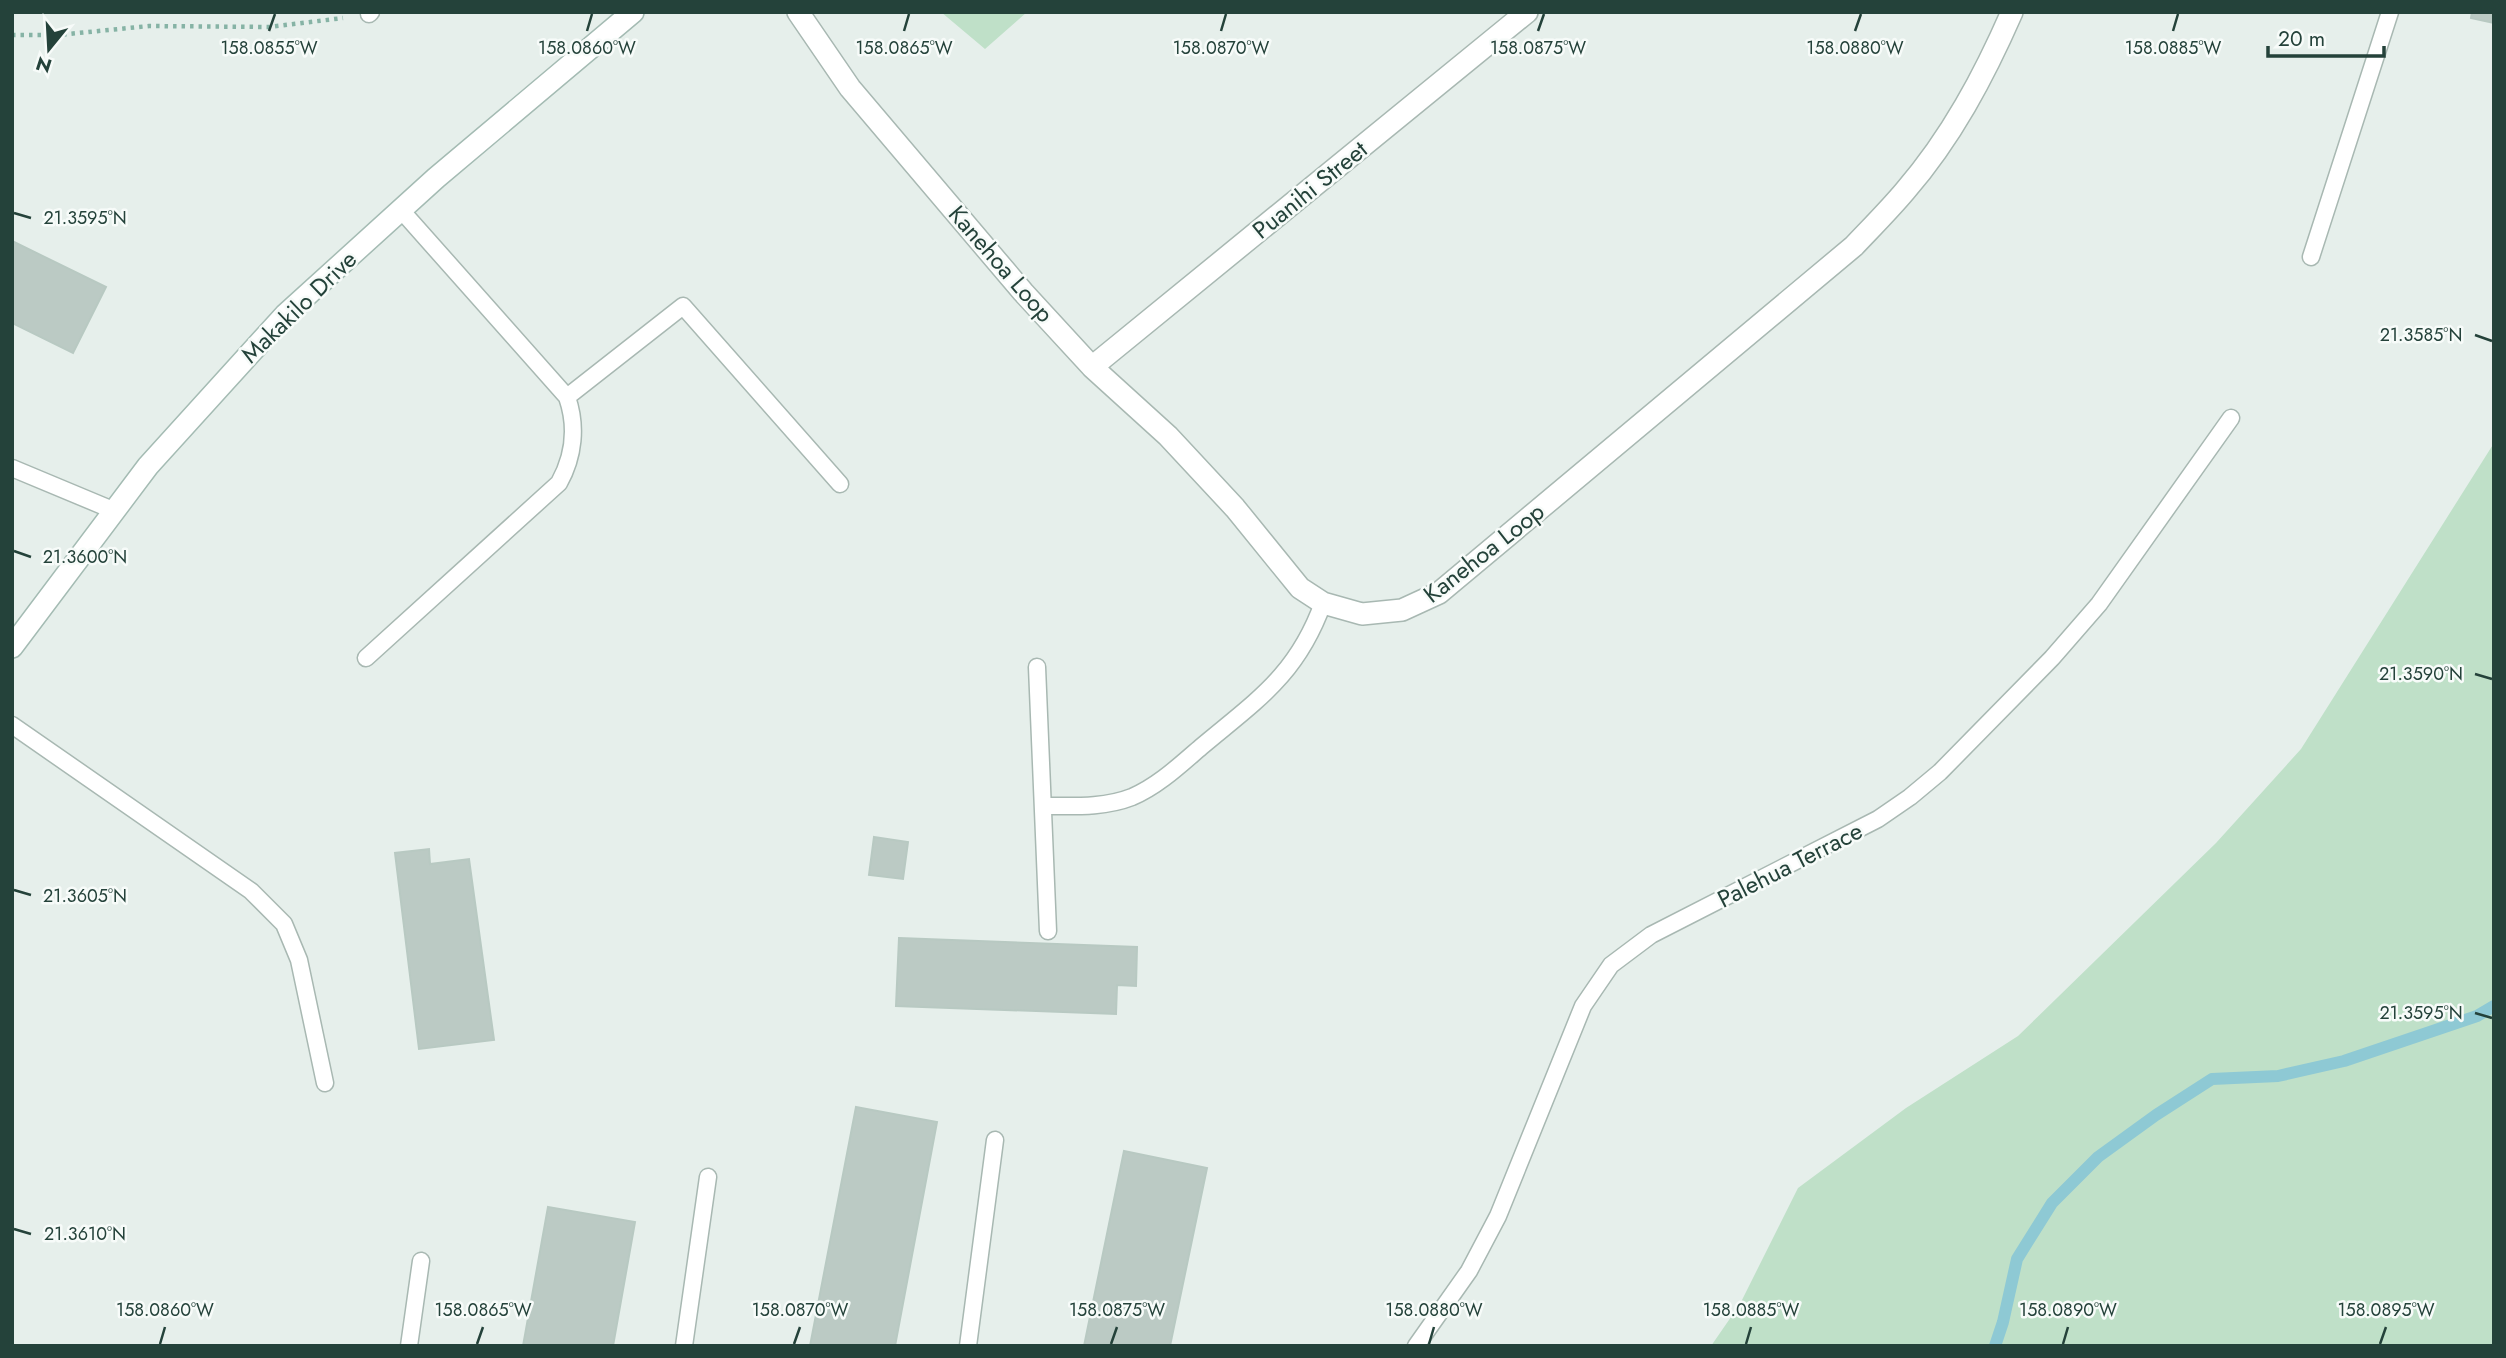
<svg xmlns="http://www.w3.org/2000/svg" width="2506" height="1358" viewBox="0 0 2506 1358" font-family="Jost,sans-serif">
	<rect width="100%" height="100%" fill="#e6efeb"/>
	<!-- green -->
	<path fill="#bfe0c8" d="M941,12H1027L985,49Z
		M2494,443V1346H1711L1740,1304L1798,1188L1906,1108L2018,1036L2216,843L2301,749Z"/>
	<g fill="none" stroke-linecap="round" stroke-linejoin="round">
		<!-- stream -->
		<path stroke="#8ec9d4" stroke-width="12" d="M1995,1346L2003,1322L2017,1259L2052,1203L2098,1157L2156,1115L2212,1079L2278,1076L2344,1061L2477,1016L2494,1006"/>
	</g>
	<!-- building -->
	<path fill="#bbcac4" stroke="#b8c9c2" stroke-width="2" d="M2472,12H2494V23L2471,18Z
		M12,241L106,287L73,353L12,323Z
		M874,837L908,842L903,879L869,875Z
		M429,849L430,864L469,859L494,1040L419,1049L395,853Z
		M899,938L1137,947L1136,986L1117,985L1116,1014L896,1006Z
		M856,1107L937,1122L895,1346H810Z
		M1124,1151L1207,1168L1170,1346H1084Z
		M548,1207L635,1222L613,1346H523Z"/>
	<g fill="none" stroke-linecap="round" stroke-linejoin="round">
		<defs>
			<path id="service" d="M369,14L371,12
				M401,210L567,397
				M2311,257L2390,12
				M12,468L115,511
				M366,658L559,483C574,456 577,426 567,397L683,306L840,484
				M1037,667L1048,931
				M12,725L251,891L284,924L299,960L325,1083
				M1043,806C1073,806 1104,808 1132,797C1158,786 1180,765 1201,747C1257,700 1297,675 1323,603
				M409,1346L421,1261
				M684,1346L708,1177
				M968,1346L995,1140
				M1416,1346L1469,1271L1498,1216L1583,1006L1611,965L1651,935L1878,819L1910,797L1940,772L2052,658L2099,604L2231,418"/>
			<path id="minor" d="M798,12L850,88L1023,292L1092,367L1168,436L1235,508L1300,588L1323,603L1362,614L1402,610L1439,593L1854,246C1871,228 1889,210 1905,191C1951,138 1984,76 2012,12
				M1092,367L1527,12"/>
			<path id="secondary" d="M12,647L148,466L285,315L436,178L633,12"/>
		</defs>
		<!-- service casing -->
		<use href="#service" stroke="#a8b8b2" stroke-width="19"/>
		<!-- minor casing -->
		<use href="#minor" stroke="#a8b8b2" stroke-width="24"/>
		<!-- secondary casing -->
		<use href="#secondary" stroke="#a4bbb3" stroke-width="24"/>
		<!-- path -->
		<path stroke="#86b3a5" stroke-width="4.5" stroke-dasharray="3.5 5" stroke-linecap="butt" d="M12,35H58L149,26L269,27L343,18"/>
		<!-- service -->
		<use href="#service" stroke="#fff" stroke-width="16"/>
		<!-- minor -->
		<use href="#minor" stroke="#fff" stroke-width="21"/>
		<!-- secondary -->
		<use href="#secondary" stroke="#fff" stroke-width="21"/>
	</g>
	<!-- ticks -->
	<path fill="none" stroke="#24423a" stroke-width="2.5" d="M269,31L275,14M587,31L592,14M904,31L909,14M1221,31L1226,14M1538,31L1544,14M1855,31L1861,14M2173,31L2178,14M14,213L31,218M2475,335L2492,341M14,551L31,557M2475,674L2492,679M14,890L31,895M2475,1013L2492,1018M14,1229L31,1234M160,1344L165,1327M477,1344L483,1327M794,1344L800,1327M1111,1344L1117,1327M1429,1344L1434,1327M1746,1344L1751,1327M2063,1344L2068,1327M2380,1344L2386,1327"/>
	<g text-anchor="middle" stroke-width="5" stroke-linejoin="round" paint-order="stroke">
		<!-- street labels -->
		<g font-size="24" fill="#24423a" stroke="#f7fbf9">
			<text transform="translate(1310 190) rotate(-39)" y="8">Puanihi Street</text>
			<text transform="translate(1001 264) rotate(49)" y="8">Kanehoa Loop</text>
			<text transform="translate(299 307) rotate(-44)" y="8">Makakilo Drive</text>
			<text transform="translate(1484 553) rotate(-38)" y="8">Kanehoa Loop</text>
			<text transform="translate(1790 865) rotate(-27)" y="8">Palehua Terrace</text>
		</g>
	</g>
	<g font-size="18" text-anchor="middle" fill="#24423a" stroke="#f7fbf9" stroke-width="5" stroke-linejoin="round" paint-order="stroke">
		<text x="269" y="54">158.0855°W</text>
		<text x="587" y="54">158.0860°W</text>
		<text x="904" y="54">158.0865°W</text>
		<text x="1221" y="54">158.0870°W</text>
		<text x="1538" y="54">158.0875°W</text>
		<text x="1855" y="54">158.0880°W</text>
		<text x="2173" y="54">158.0885°W</text>
		<text x="85" y="224">21.3595°N</text>
		<text x="2421" y="341">21.3585°N</text>
		<text x="85" y="563">21.3600°N</text>
		<text x="2421" y="680">21.3590°N</text>
		<text x="85" y="902">21.3605°N</text>
		<text x="2421" y="1019">21.3595°N</text>
		<text x="85" y="1240">21.3610°N</text>
		<text x="2386" y="1316">158.0895°W</text>
		<text x="165" y="1316">158.0860°W</text>
		<text x="483" y="1316">158.0865°W</text>
		<text x="800" y="1316">158.0870°W</text>
		<text x="1117" y="1316">158.0875°W</text>
		<text x="1434" y="1316">158.0880°W</text>
		<text x="1751" y="1316">158.0885°W</text>
		<text x="2068" y="1316">158.0890°W</text>
	</g>
	<!-- border -->
	<rect width="2506" height="1358" fill="none" stroke="#24423a" stroke-width="28"/>
	<!-- north arrow -->
	<g transform="translate(49 49) rotate(198)" stroke="#f7fbf9" stroke-width="5" paint-order="stroke">
	<path d="M0-5L12 26L0 18L-12 26Z" fill="#24423a"/>
	<text y="-10" font-size="19" font-weight="bold" text-anchor="middle" fill="#24423a">N</text>
	</g>
	<!-- scale -->
	<path d="M2268 46v10h116v-10" fill="none" stroke="#24423a" stroke-width="3.5"/>
	<text x="2278" y="46" font-size="21" fill="#24423a" stroke="#f7fbf9" stroke-width="5" paint-order="stroke">20 m</text>
</svg>
